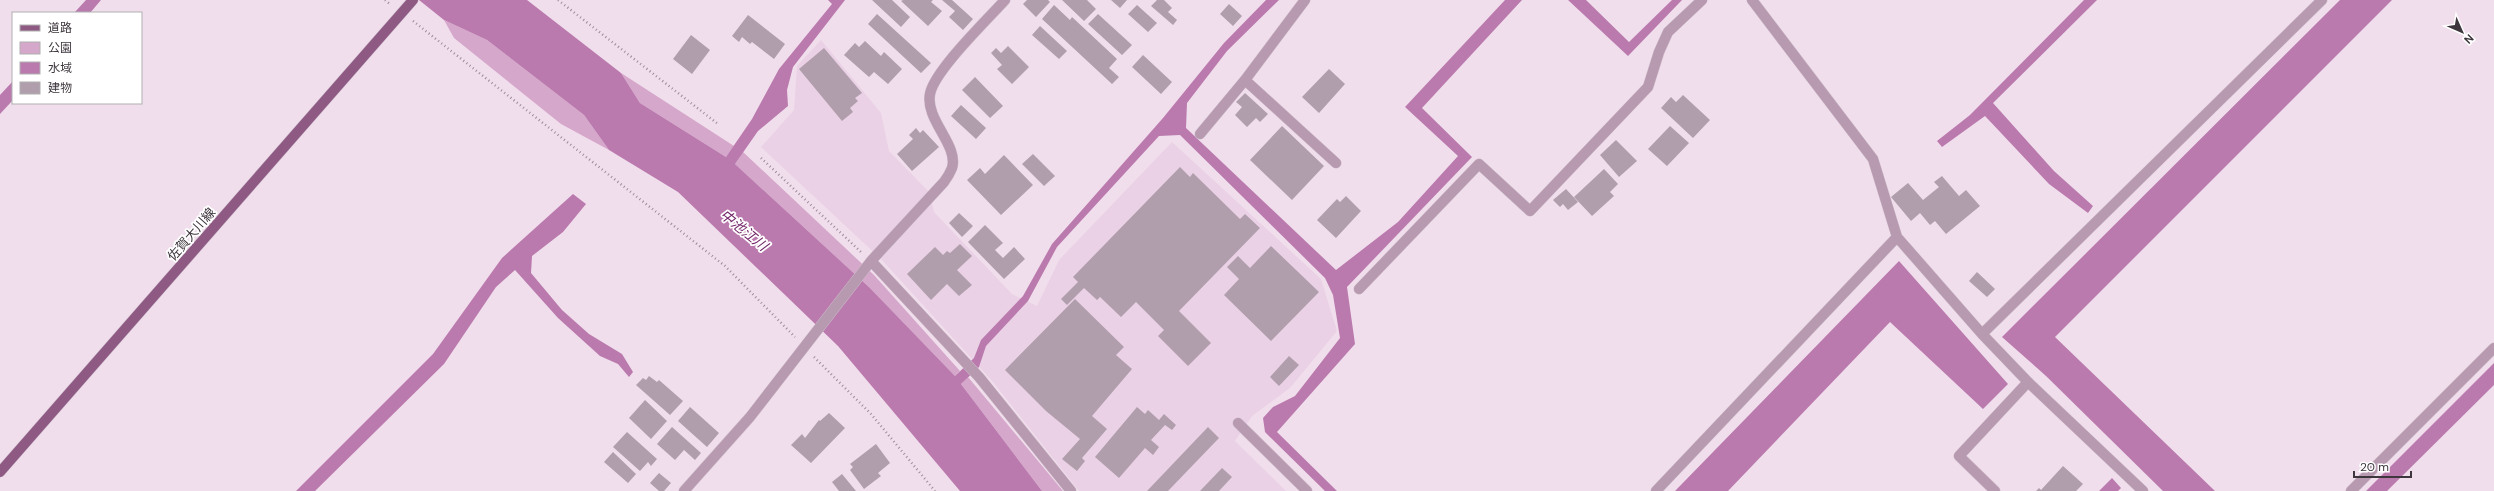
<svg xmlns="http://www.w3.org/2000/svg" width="2494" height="491" viewBox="0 0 2494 491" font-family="'DM Sans','Noto Sans JP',sans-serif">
	<rect width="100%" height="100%" fill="#f1deec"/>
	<!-- built -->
	<path fill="#ead1e5" d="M821,40L881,113L889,151L929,192L934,212L1012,294L1037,306L1059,260L1172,142L1321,279L1337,331L1290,388L1252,416L1235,441L1286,491H1079L993,382L882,260L761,147L794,110L797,66Z"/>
	<!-- green -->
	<path fill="#d5a7cb" d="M444,20L487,40L584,115L609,150L561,124L454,38Z
		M621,73L734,146L726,157L640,103Z
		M743,152L874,275L960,371L955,376L870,288L735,164Z
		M968,377L1063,491H1042L961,384Z"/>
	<!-- water -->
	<path fill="#ba7aae" d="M86,0H101L90,13H74Z
		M419,0H527L621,73L640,103L726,157L752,119L779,69L832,4L828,0H845L793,67L787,90L788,106L758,131L735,164L870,288L955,376L974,358L981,340L1023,296L1052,244L1163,118L1224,43L1266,0H1279L1227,51L1187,103L1186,128L1336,270L1398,222L1458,156L1405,107L1505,0H1522L1422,108L1472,157L1347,287L1355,344L1277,432L1337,491H1325L1265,432L1263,418L1273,407L1295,396L1340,338L1333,295L1325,278L1180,135L1159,136L1057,247L1028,301L986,346L979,367L961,384L1042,491H960L838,346L678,192L609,150L584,115L487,40L444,20Z
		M1568,0H1586L1629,42L1672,0H1682L1628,56Z
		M2084,0H2097L1993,103L2054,171L2093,206L2088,213L2049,184L1985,116L1942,147L1937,141L1970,115Z
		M2340,0H2392L2055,337L2215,491H2163L2046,376L2002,337Z
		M13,81V100L0,114V95Z
		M573,194L586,204L563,232L532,256L531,273L562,310L589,334L622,354L633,372L629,377L618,364L600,356L558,318L515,270L496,287L444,364L315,491H296L433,354L502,258Z
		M1899,261L2008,384L1983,409L1890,322L1728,491H1675Z
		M2494,363V385L2387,491H2366Z
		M2112,478L2121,488L2118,491H2099Z"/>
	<!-- building -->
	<path fill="#b09eac" d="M872,0H892L910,17L901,27Z
		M903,0H933L931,2L942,11L928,26L901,1Z
		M942,0H952L973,19L963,30L949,17L955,11Z
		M1027,0H1048L1050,2L1036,17L1023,4Z
		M1062,0H1087L1096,9L1084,21Z
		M1111,0H1127L1120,8Z
		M1157,0H1164L1172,8L1168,12L1177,20L1173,25L1151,6Z
		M1229,4L1242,16L1233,26L1220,14Z
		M1054,5L1070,20L1072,17L1117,59L1109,68L1119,77L1112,84L1042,19Z
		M1137,5L1157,23L1148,32L1128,14Z
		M877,14L931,63L921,73L868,24Z
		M1098,14L1132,45L1122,55L1088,24Z
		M748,15L785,44L774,59L752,42L750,44L742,37L739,42L732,36Z
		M1040,26L1067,51L1059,59L1032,35Z
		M691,35L710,50L692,74L673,59Z
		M865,41L881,56L884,52L902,69L888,84L874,72L869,77L844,55L855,43L859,47Z
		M1008,46L1029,67L1012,84L997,69L1002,65L991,53L996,48L1001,53Z
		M824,48L862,93L855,98L858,101L850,108L853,112L842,121L799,69Z
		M1143,55L1172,82L1161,94L1132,67Z
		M1329,69L1345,84L1319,113L1302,97Z
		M975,77L1003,106L990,118L962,90Z
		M1245,93L1268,114L1260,122L1256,118L1247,127L1235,115L1242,107L1236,102Z
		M1683,95L1710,120L1693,138L1661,108L1671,97L1676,102Z
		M961,105L986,128L976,139L951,116Z
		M1282,126L1324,166L1292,200L1250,160Z
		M1670,126L1689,143L1667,166L1648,149Z
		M916,128L920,133L923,130L939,147L912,171L897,154L913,139L909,135Z
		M1616,140L1637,161L1619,177L1600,155Z
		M1033,154L1055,176L1044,186L1022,164Z
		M1004,155L1033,185L1001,215L967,180L980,168L985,174Z
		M1180,167L1190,177L1193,173L1240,219L1245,214L1260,228L1179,311L1211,343L1188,366L1158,336L1164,330L1136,302L1121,317L1100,297L1097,300L1084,288L1067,305L1061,299L1078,282L1073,277Z
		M1604,169L1618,184L1610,192L1614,196L1592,216L1574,197Z
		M1942,176L1959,196L1966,190L1980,206L1946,234L1935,221L1930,225L1920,213L1911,221L1891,197L1908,183L1923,200L1939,187L1934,182Z
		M1566,189L1578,202L1568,210L1563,204L1560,207L1553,200Z
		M1346,196L1361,211L1336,238L1317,220L1337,199L1340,202Z
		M959,213L973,226L962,237L949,223Z
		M985,225L1003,243L995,250L1003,258L1014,247L1025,259L1004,279L968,242Z
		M960,244L972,256L957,270L972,285L959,296L947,284L931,300L907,274L935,247L943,255L947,251L950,253Z
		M1271,246L1319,292L1271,341L1224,295L1239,279L1227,267L1238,256L1250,268Z
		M1977,272L1995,289L1987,297L1969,281Z
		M1075,299L1124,347L1116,355L1132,369L1092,416L1107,429L1082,458L1085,461L1077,471L1062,459L1080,439L1046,411L1005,370Z
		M1289,356L1299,365L1279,386L1270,377Z
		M649,376L657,382L659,380L683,401L670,415L636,385L643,378L646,380Z
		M645,400L667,421L651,439L629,418Z
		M690,407L719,433L707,447L678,421Z
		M1137,407L1145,414L1148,410L1159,420L1164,414L1176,425L1172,430L1165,425L1151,440L1159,447L1153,455L1145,448L1119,478L1095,457Z
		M829,413L845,428L811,463L791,445L802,434L805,438L819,420L820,421Z
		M672,427L701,453L695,460L684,450L675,460L657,444Z
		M1208,427L1219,438L1168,491H1147Z
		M627,432L657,459L651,466L648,462L640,471L613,447Z
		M876,444L890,463L878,473L881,476L864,489L850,470L853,467L850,464Z
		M613,452L636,474L628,483L604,462Z
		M2063,466L2083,484L2076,491H2036L2039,488L2041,490Z
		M1222,468L1232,477L1219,491H1200Z
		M659,473L671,483L664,491H659L650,483Z
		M842,474L856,491H839L832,482Z"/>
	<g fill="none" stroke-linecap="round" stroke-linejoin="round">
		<defs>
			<path id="minor" d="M1752,0L1873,159L1897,237L1982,334L2028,382L1959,456L1995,491
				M1245,80L1336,163
				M1200,134L1245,80L1305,0
				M871,261L979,377L1071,491
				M1359,289L1479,164L1530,211L1648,87L1659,52L1668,32L1702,0
				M1982,334L2322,0
				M2028,382L2143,491
				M1238,423L1307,491
				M684,491L750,417L871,261L944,182C947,178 950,173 952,168C959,145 925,120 930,94C934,71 987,20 1005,0
				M1656,491L1897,237
				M2351,491L2494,348"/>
			<path id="major" d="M0,472L413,0"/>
		</defs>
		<!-- minor casing -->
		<use href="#minor" stroke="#cdbcc9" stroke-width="11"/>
		<!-- major casing -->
		<use href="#major" stroke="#cdbcc9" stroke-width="11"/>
		<!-- path -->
		<path stroke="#9b8e98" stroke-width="2.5" stroke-dasharray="1 3" stroke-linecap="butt" d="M385,0L391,5
			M558,0L718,124
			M413,21L725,266L795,337
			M761,158L861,252
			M814,357L871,414L935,491"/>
		<!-- minor -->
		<use href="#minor" stroke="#b799b0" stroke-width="10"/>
		<!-- major -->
		<use href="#major" stroke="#8e5a84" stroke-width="10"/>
	</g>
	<g text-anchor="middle" stroke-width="3.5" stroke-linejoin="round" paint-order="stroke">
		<!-- street labels -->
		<g font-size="13" fill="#3d363c" stroke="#fff">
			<text transform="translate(191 234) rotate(-49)" y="5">佐賀大川線</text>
		</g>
		<!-- water labels -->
		<g font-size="14" font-style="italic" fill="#732669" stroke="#fff">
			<text transform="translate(744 230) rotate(39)" y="5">中池江川</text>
		</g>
	</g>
	<!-- legend -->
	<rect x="12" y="12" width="130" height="92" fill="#ffffff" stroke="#b1afb1"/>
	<rect x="20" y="25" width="20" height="6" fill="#8e5a84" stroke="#b1afb1"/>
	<text x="48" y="32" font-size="12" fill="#3d363c">道路</text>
	<rect x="20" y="42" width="20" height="12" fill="#d5a7cb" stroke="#b1afb1"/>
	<text x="48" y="52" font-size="12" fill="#3d363c">公園</text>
	<rect x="20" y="62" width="20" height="12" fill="#ba7aae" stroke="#b1afb1"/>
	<text x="48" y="72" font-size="12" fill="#3d363c">水域</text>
	<rect x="20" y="82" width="20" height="12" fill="#b09eac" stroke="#b1afb1"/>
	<text x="48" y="92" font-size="12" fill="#3d363c">建物</text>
	<!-- north arrow -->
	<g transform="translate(2462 32) rotate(135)" stroke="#ffffff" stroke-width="3" paint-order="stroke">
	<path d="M0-3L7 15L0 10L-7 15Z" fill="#3d363c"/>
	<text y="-6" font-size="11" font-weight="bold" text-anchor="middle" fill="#3d363c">N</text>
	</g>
	<!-- scale -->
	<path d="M2354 471v6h57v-6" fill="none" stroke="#3d363c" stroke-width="2"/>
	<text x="2360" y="471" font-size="12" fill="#3d363c" stroke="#ffffff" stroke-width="3" paint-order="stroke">20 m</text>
</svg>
